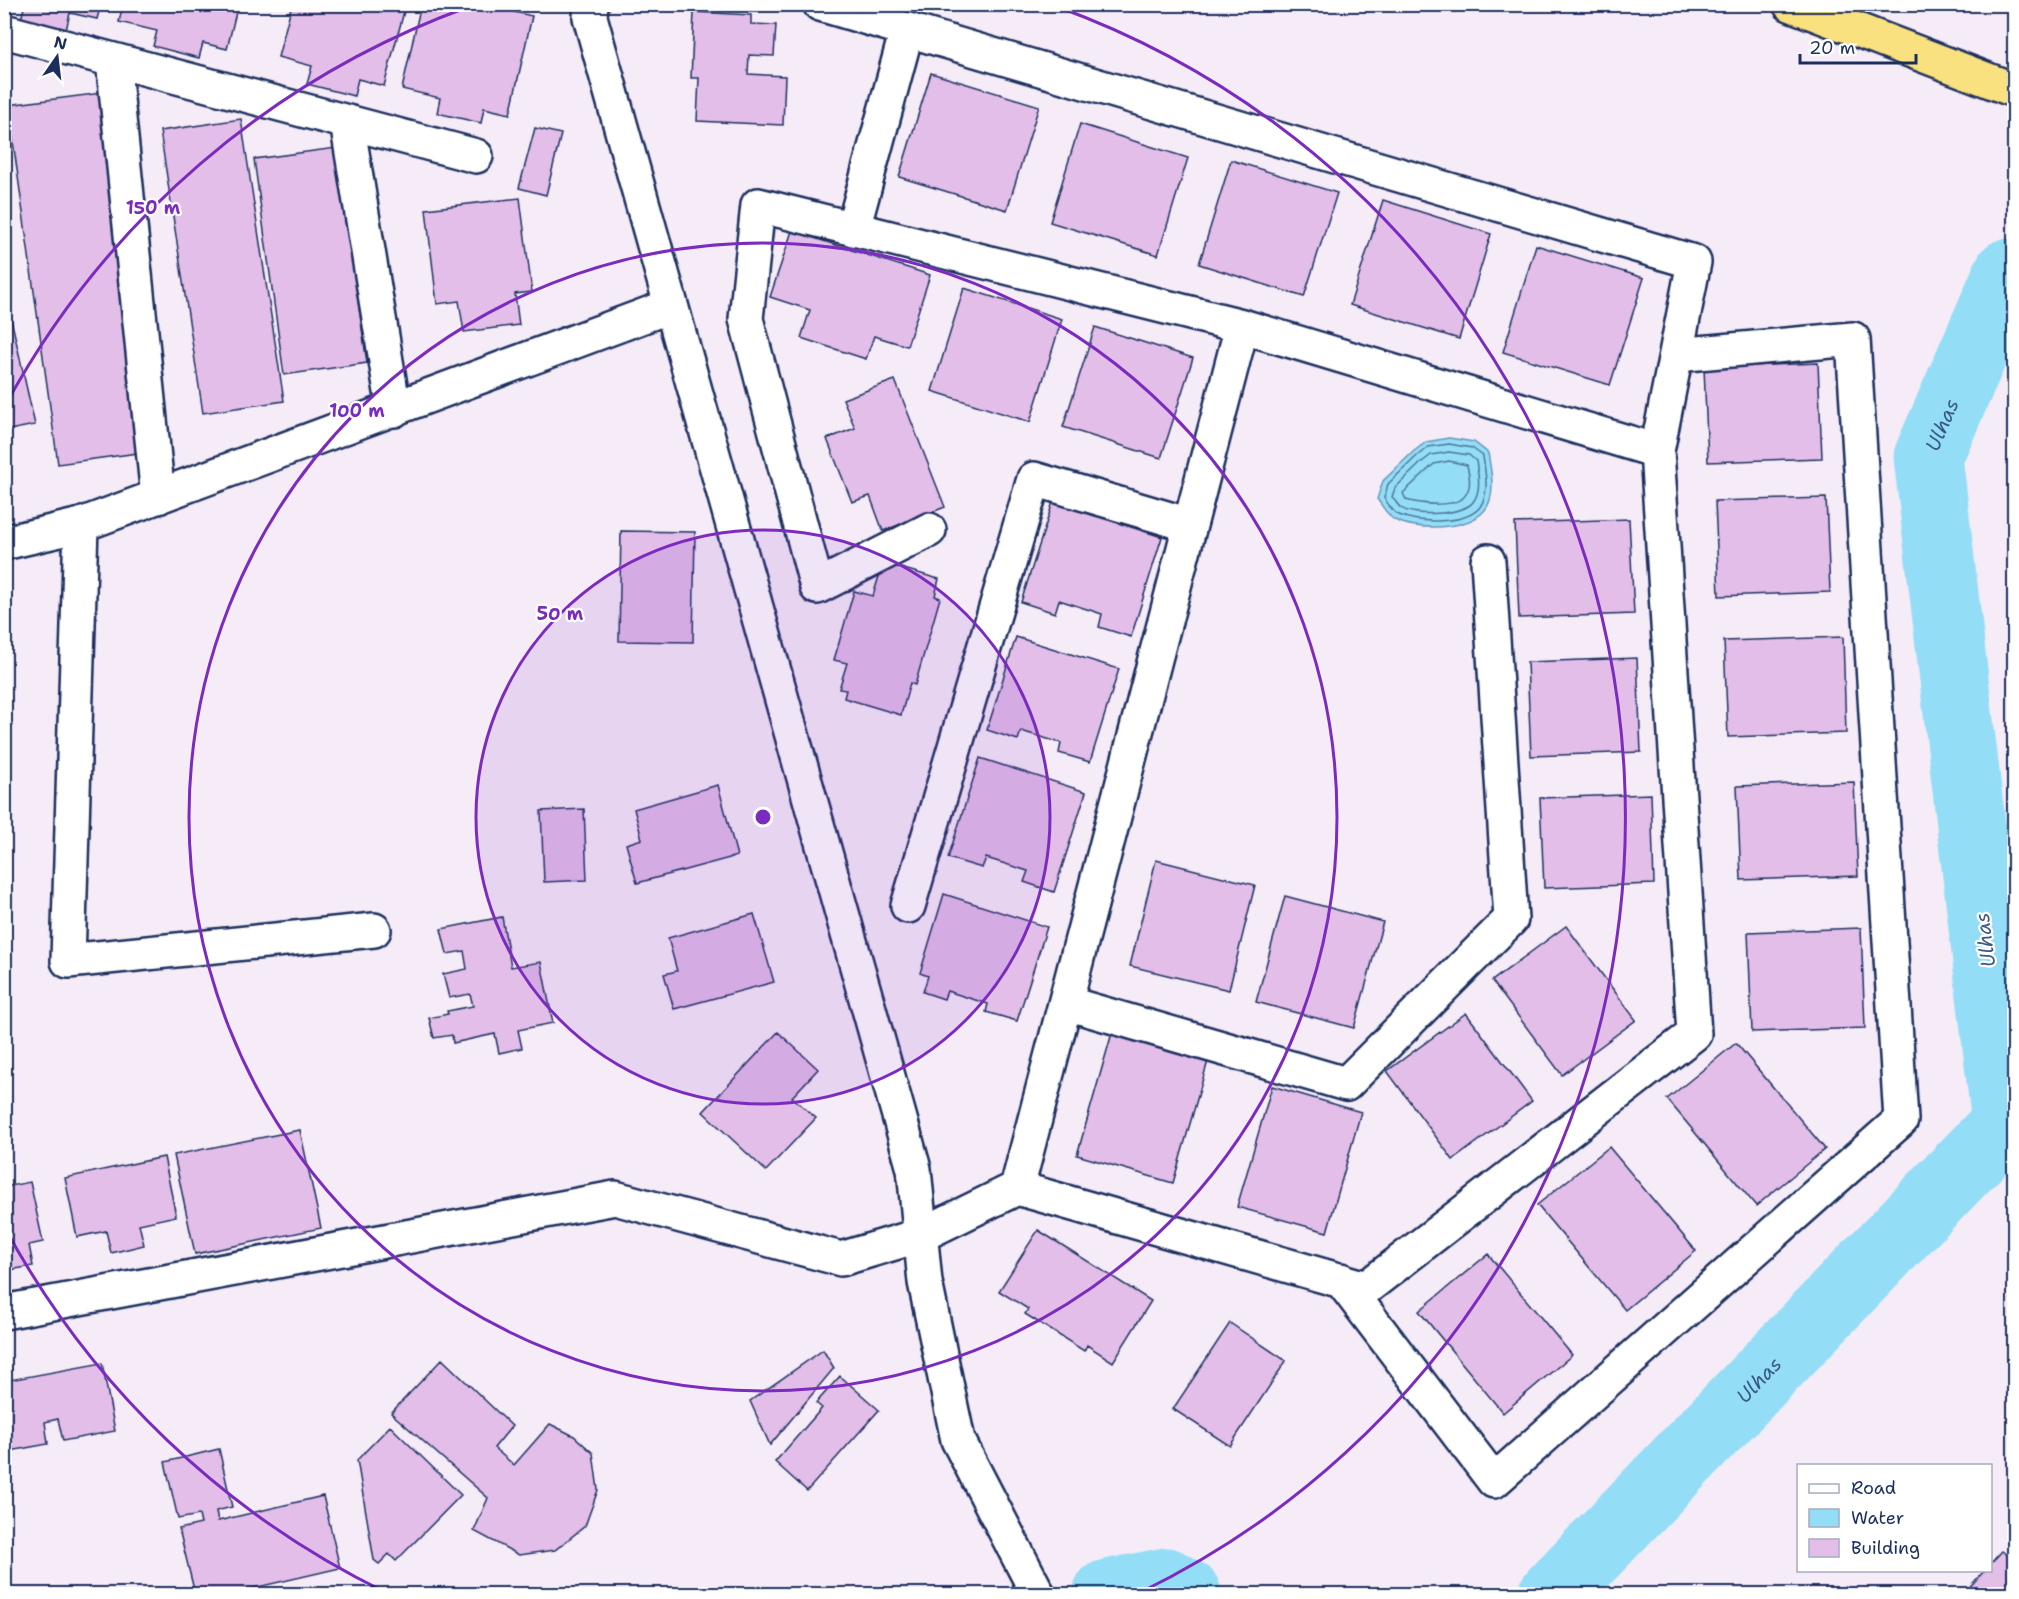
<svg xmlns="http://www.w3.org/2000/svg" width="2019" height="1599" viewBox="0 0 2019 1599" font-family="'Shantell Sans',sans-serif">
	<rect width="100%" height="100%" fill="#f6ecf8"/>
	<filter id="ink" filterUnits="userSpaceOnUse"><feTurbulence type="fractalNoise" baseFrequency=".0167" numOctaves="2"/><feDisplacementMap in="SourceGraphic" scale="12" xChannelSelector="R" yChannelSelector="G"/><feConvolveMatrix kernelMatrix="1 2 1 2 8 2 1 2 1" color-interpolation-filters="sRGB"/></filter>
	<g filter="url(#ink)">
		<!-- water -->
		<path fill="#94ddf6" stroke="#6497b9" stroke-width="1.5" d="M1449,438L1474,442L1488,453C1491,470 1497,497 1484,511C1467,530 1416,531 1395,520C1388,517 1382,505 1377,499L1383,481L1413,452L1426,442Z"/>
		<g fill="none" stroke-linecap="round" stroke-linejoin="round">
			<!-- shore -->
			<path stroke="#4b759b" stroke-width="1.5" d="M1449,444L1472,448L1483,456C1485,472 1490,492 1480,507C1466,525 1418,523 1399,515C1393,513 1388,504 1384,498L1388,484L1417,456L1428,447Z
				M1449,452L1469,455L1476,461C1478,474 1482,490 1473,502C1463,515 1414,517 1401,508C1398,506 1395,500 1392,497L1395,488L1422,462L1431,455Z
				M1449,461L1467,465C1469,475 1472,485 1466,494C1458,509 1419,504 1406,500L1403,493L1434,464Z"/>
			<!-- river -->
			<g stroke="#94ddf6" stroke-width="69">
				<path d="M1107,1594L1166,1582L1187,1594"/>
				<path id="s1" d="M1553,1594L2006,1123L1928,457L2008,273L2014,276"/>
			</g>
		</g>
		<!-- building -->
		<path fill="#e2bee9" stroke="#1b2f5e" stroke-width="1.5" d="M25,4H101L97,19L70,13L66,30L21,19Z
			M123,4H238L227,49L203,43L199,58L153,46L157,31L119,22Z
			M292,4H406L384,86L358,79L354,96L307,84L312,66L278,57Z
			M421,4H479L532,16L510,114L484,108L481,123L437,113L440,98L402,89Z
			M694,12L751,15V24L776,25L774,56L749,55L748,74L785,76L783,125L697,121L699,78H691Z
			M931,73L1039,106L1007,210L899,177Z
			M102,93L152,451L58,464L8,105Z
			M241,119L284,401L203,413L160,131Z
			M1080,124L1188,158L1158,255L1050,222Z
			M535,128L561,134L546,195L519,188Z
			M336,148L367,363L284,375L254,159Z
			M1231,160L1337,193L1304,297L1199,264Z
			M520,198L532,292L515,294L519,325L464,332L459,301L437,304L426,209Z
			M1383,200L1491,234L1459,339L1350,305Z
			M792,231L930,275L907,346L874,336L866,359L801,338L810,310L770,297Z
			M1536,245L1644,278L1610,385L1503,352Z
			M964,288L1062,319L1030,422L932,391Z
			M10,314L35,425L4,431V315Z
			M1095,327L1193,358L1161,458L1063,427Z
			M1818,363L1822,458L1708,462L1704,368Z
			M895,380L945,507L883,531L870,496L852,502L827,439L855,428L843,399Z
			M1826,498L1830,592L1719,596L1715,501Z
			M1053,502L1162,537L1131,637L1099,627L1102,614L1059,600L1055,613L1021,602Z
			M1629,519L1634,614L1519,618L1515,523Z
			M621,531L695,532L693,642L619,641Z
			M883,563L939,579L935,596L940,598L915,685L910,683L901,715L844,698L846,690L839,689L847,663L834,660L854,591L873,596Z
			M1016,637L1119,669L1090,762L1059,753L1061,743L1021,731L1018,740L987,730Z
			M1843,637L1846,733L1728,737L1724,641Z
			M1637,658L1641,752L1531,756L1527,662Z
			M980,758L1086,792L1054,892L1024,882L1028,871L986,858L982,868L948,858Z
			M1854,782L1858,876L1741,880L1737,786Z
			M718,785L737,856L637,883L626,844L642,839L634,809Z
			M1651,794L1654,884L1544,888L1540,798Z
			M584,809L587,880L544,882L541,811Z
			M1156,860L1255,885L1229,990L1130,966Z
			M944,894L1047,927L1017,1021L986,1012L988,1004L947,991L944,999L923,992L928,976L920,973Z
			M1285,896L1383,922L1354,1028L1256,1002Z
			M754,914L774,982L674,1009L664,974L677,971L668,938Z
			M502,917L511,967L541,962L553,1023L518,1030L522,1048L499,1053L495,1034L453,1043L452,1035L434,1038L429,1018L448,1014L447,1011L473,1006L470,994L449,998L443,974L467,969L464,951L447,954L441,929Z
			M1566,926L1636,1020L1562,1075L1492,981Z
			M1861,928L1865,1028L1752,1032L1748,932Z
			M1466,1013L1532,1101L1453,1160L1387,1071Z
			M778,1032L818,1069L792,1097L816,1118L766,1171L703,1112Z
			M1112,1033L1208,1061L1173,1183L1077,1155Z
			M1736,1043L1825,1149L1756,1206L1667,1099Z
			M1272,1086L1361,1112L1327,1232L1237,1207Z
			M300,1130L321,1228L195,1254L174,1155Z
			M1609,1147L1696,1251L1625,1310L1537,1205Z
			M164,1157L176,1216L139,1224L144,1245L111,1253L106,1231L77,1237L65,1178Z
			M30,1182L43,1242L29,1245L33,1266L4,1271V1187Z
			M1038,1230L1151,1301L1113,1362L1087,1345L1084,1351L1025,1314L1028,1309L999,1291Z
			M1488,1254L1572,1355L1503,1413L1419,1311Z
			M1230,1323L1286,1361L1230,1446L1173,1409Z
			M823,1350L834,1368L770,1445L750,1401Z
			M442,1359L512,1426L494,1448L514,1465L550,1424L574,1436L593,1453L598,1490L585,1526L555,1550L519,1555L474,1531L488,1498L391,1413Z
			M102,1363L115,1431L63,1441L58,1419L45,1422L48,1444L4,1452V1381Z
			M840,1376L879,1410L807,1491L775,1462L822,1408L816,1403Z
			M390,1426L461,1495L396,1561L389,1554L379,1564L374,1560L357,1460Z
			M219,1449L232,1507L216,1511L218,1521L323,1496L340,1568L228,1594H195L179,1529L201,1524L199,1515L178,1519L165,1462Z
			M2002,1551L2014,1560V1594H1963L1985,1570H1990V1564Z"/>
		<g fill="none" stroke-linecap="round" stroke-linejoin="round">
			<defs>
				<path id="minor" d="M591,4L590,17L914,1169L925,1282L958,1440L1038,1594
					M4,31L476,156
					M113,60L158,497
					M347,122L394,410
					M853,229L907,30
					M1242,326L1657,451
					M81,525L68,961L374,930
					M929,530L817,587L746,319L758,205L1242,326L1017,1188
					M4,543L81,525L670,306
					M908,906L1034,479L1190,525
					M1066,1003L1346,1084L1511,919L1488,561
					M1341,1280L1494,1481L1901,1120L1853,339L1676,355
					M4,1312L615,1198L841,1259L921,1235L1017,1188L1366,1288L1694,1034L1657,451L1694,262L820,4"/>
				<path id="highway" d="M1790,4L2014,90"/>
			</defs>
			<!-- minor casing -->
			<use href="#minor" stroke="#1b2f5e" stroke-width="38"/>
			<!-- highway casing -->
			<use href="#highway" stroke="#1b2f5e" stroke-width="38"/>
			<!-- minor -->
			<use href="#minor" stroke="#fff" stroke-width="33"/>
			<!-- highway -->
			<use href="#highway" stroke="#fae180" stroke-width="33"/>
		</g>
	</g>
	<!-- distance rings -->
	<circle cx="763" cy="817" r="287" fill="#7b2cbf" fill-opacity=".12"/>
	<g fill="none" stroke="#7b2cbf" stroke-width="3">
		<circle cx="763" cy="817" r="287"/>
		<circle cx="763" cy="817" r="574"/>
		<path d="M385 1592A862 862 0 0 1 5 1228M5 406A862 862 0 0 1 468 7M1058 7A862 862 0 0 1 1141 1592"/>
	</g>
	<g text-anchor="middle" stroke-width="4.5" stroke-linejoin="round" paint-order="stroke">
		<!-- water labels -->
		<g font-size="20" font-style="italic" fill="#395a84" stroke="#fff">
			<text dy="7" stroke="none"><textPath href="#s1" startOffset="1359">Ulhas</textPath></text>
			<text transform="translate(1985 940) rotate(-97)" y="7">Ulhas</text>
			<text dy="7" stroke="none"><textPath href="#s1" startOffset="297">Ulhas</textPath></text>
		</g>
	</g>
	<circle cx="763" cy="817" r="9" fill="#7b2cbf" stroke="#fff" stroke-width="3"/>
	<g font-size="18" text-anchor="middle" font-weight="bold" fill="#7b2cbf" stroke="#fff" stroke-width="4.5" stroke-linejoin="round" paint-order="stroke">
		<text x="153" y="214">150 m</text>
		<text x="357" y="417">100 m</text>
		<text x="560" y="620">50 m</text>
	</g>
	<!-- margin -->
	<rect width="2019" height="1599" fill="none" stroke="#fff" stroke-width="24"/>
	<rect x="12" y="12" width="1995" height="1575" fill="none" stroke="#1b2f5e" stroke-width="2" filter="url(#ink)"/>
	<!-- legend -->
	<rect x="1797" y="1464" width="195" height="108" fill="#ffffff" stroke="#a4acbf" stroke-width="1.5"/>
	<rect x="1809" y="1484" width="30" height="9" fill="#ffffff" stroke="#a4acbf" stroke-width="1.5"/>
	<text x="1851" y="1494" font-size="18" fill="#1b2f5e">Road</text>
	<rect x="1809" y="1509" width="30" height="18" fill="#94ddf6" stroke="#a4acbf" stroke-width="1.5"/>
	<text x="1851" y="1524" font-size="18" fill="#1b2f5e">Water</text>
	<rect x="1809" y="1539" width="30" height="18" fill="#e2bee9" stroke="#a4acbf" stroke-width="1.5"/>
	<text x="1851" y="1554" font-size="18" fill="#1b2f5e">Building</text>
	<!-- north arrow -->
	<g transform="translate(57 57) rotate(14)" stroke="#ffffff" stroke-width="4.5" paint-order="stroke">
	<path d="M0-4.5L10 22L0 15L-10 22Z" fill="#1b2f5e"/>
	<text y="-9" font-size="16" font-weight="bold" text-anchor="middle" fill="#1b2f5e">N</text>
	</g>
	<!-- scale -->
	<path d="M1800 54v9h116v-9" fill="none" stroke="#1b2f5e" stroke-width="3"/>
	<text x="1809" y="54" font-size="18" fill="#1b2f5e" stroke="#ffffff" stroke-width="4.5" paint-order="stroke">20 m</text>
</svg>
